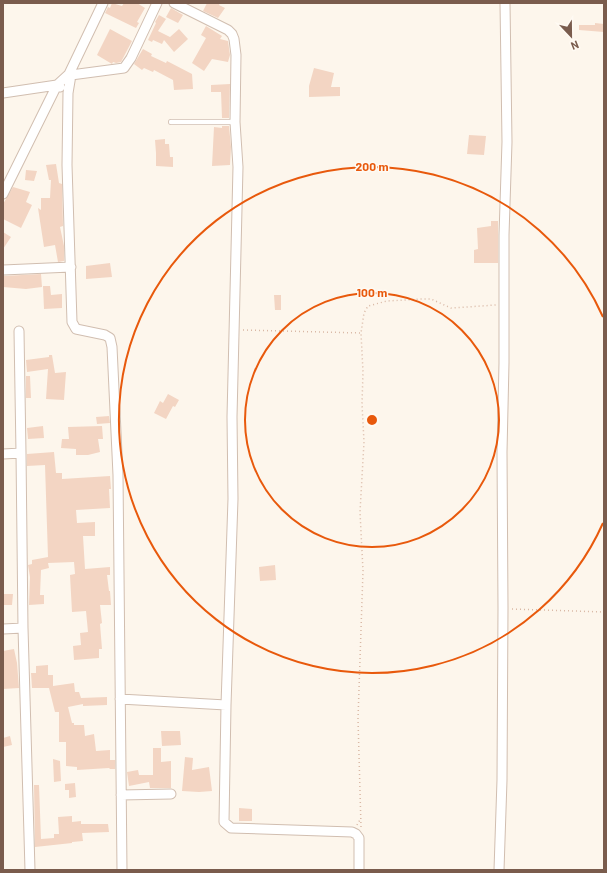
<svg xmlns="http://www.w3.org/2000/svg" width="607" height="873" viewBox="0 0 607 873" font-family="Barlow,sans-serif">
	<rect width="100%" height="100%" fill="#fdf6ec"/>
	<!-- building -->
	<path fill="#f3d5c3" d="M112,3L122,6L124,3H137L145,8L137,22L139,23L136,28L105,13L108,7L110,8Z
		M207,3H220L219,5L225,8L218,18L203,11Z
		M171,8L183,15L178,23L166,17Z
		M159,15L166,19L158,31L170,37L179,29L188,39L174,52L164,40L162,44L153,40L152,42L148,40L156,23L155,22Z
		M595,23L604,24V32L579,30V25H595Z
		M206,26L222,36L220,39L228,41L230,55L228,62L212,59L204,71L192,63L206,38L201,35Z
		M110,29L132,41L121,62L116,63L113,62L112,64L97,55Z
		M143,49L152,54L151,56L166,63L167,61L192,74L193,89L174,90L173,80L154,70L153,72L144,68L142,70L134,64Z
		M314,68L334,73L331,87H340V96L309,97V86Z
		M230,84L229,118H222L221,92H211V85Z
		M222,126H229L231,147L230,165L212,166L214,127L222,128Z
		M469,135L486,136L484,155L467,154Z
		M165,139V144H169L170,157H173V167L156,166V153L155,140Z
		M56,164L59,183L62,184L63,226L60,227L64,246V261L58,262L55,245L44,247L38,208L41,210V198H50L51,180H49L46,165Z
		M26,170L37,171L34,181L25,180Z
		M13,187L30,192L26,202L32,205L21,228L3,219V204Z
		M491,221H498V263H474V250L478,249L477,228L491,226Z
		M3,232L11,237L3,249Z
		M110,263L112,277L86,279V266Z
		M41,274L42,287L26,289L3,287V276Z
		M43,286H50L51,295L62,294V308L44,309Z
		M274,295H281V310H275Z
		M49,355H52L55,373L66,372L64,400L46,399L48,369L27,372L26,360L49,357Z
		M26,376H30L31,398H26Z
		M168,394L179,400L175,407L173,406L166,419L154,413L160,401L163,403Z
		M109,416L110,423L97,424L96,417Z
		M43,426L44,438L28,439L27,428Z
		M102,426L103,439H98L100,452L88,455H76V449L61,448L62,439H69L68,427Z
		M54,452L56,473H62V479L110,476L111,489H109L110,508L76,510L77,523L95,522V536H83L85,569L110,567V575H107L109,591H110L111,605H100L102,623L100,624L102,649H99V658L74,660L73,646L81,645L80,633L88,632L86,611L72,612L70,575L75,574L74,562L48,563L49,568L41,570L40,595H44V604L29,605L30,577L28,565L32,564V560L48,557L45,465L27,466V454Z
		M275,565L276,580L260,581L259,567Z
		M3,594H13L12,605H3Z
		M14,649L17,663L19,688L3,689V651Z
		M48,665V675H53V686L74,683L75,692H79L81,698L107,697V705L83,706V704L68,707L72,723H74V725H84L85,736L94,734L96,751L110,750V760H115V769H110L109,768L77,770V767L66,766V742H59V712H55L49,688H32L31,673H36V666Z
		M161,731H180L181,745L162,746Z
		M10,736L12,745L3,747V738Z
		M153,748H161V762L171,761V788H150L149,782L129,786L127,772L138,770L139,775H153Z
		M185,757L193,758L192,770L209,767L212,791L199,792L182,791Z
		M53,759L60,761L61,781L54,782Z
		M75,783L76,797L69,798V790H65V784Z
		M34,785H39L41,839L54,838V834H59L58,817L72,816V822L81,821V824H108L109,832L82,833L83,841L72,842V843L35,847Z
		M239,808L252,809V821H239Z"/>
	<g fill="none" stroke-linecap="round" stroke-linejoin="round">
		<defs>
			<path id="lane" d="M171,122H235"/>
			<path id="street" d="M174,3L228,30L232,34L234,39L236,55L235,122L238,167L232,417L233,499L226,705L224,822L231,828L352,832L356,834L359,838V870
				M69,74L71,75L124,68L131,58L157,3
				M71,75L68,93L67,165L72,322L76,329L105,335L110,338L112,347L118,475L122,870
				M3,93L57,85L60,87
				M3,194L57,85L69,74L103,3
				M3,270L71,267
				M19,331L21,453
				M3,454L21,453L23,628L3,629
				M23,628L30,870
				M120,699L226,705
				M121,795L171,794
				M499,870L502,780L503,608L502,452L504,363V235L507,142L505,3"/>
		</defs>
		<!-- lane casing -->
		<use href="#lane" stroke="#d1beb0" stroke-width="6"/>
		<!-- street casing -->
		<use href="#street" stroke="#d1beb0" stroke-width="11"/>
		<!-- path -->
		<path stroke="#d9b8a5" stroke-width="1.5" stroke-dasharray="1 3" stroke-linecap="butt" d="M243,330L361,333
			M512,609L604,612
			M357,825L361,818
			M361,827L358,719L363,571L360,512L364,442L362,404L363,372L361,333L364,313L368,306L387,301L421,299H431L451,308L496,305"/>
		<!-- lane -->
		<use href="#lane" stroke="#fff" stroke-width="4.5"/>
		<!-- street -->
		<use href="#street" stroke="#fff" stroke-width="9"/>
	</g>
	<!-- distance rings -->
	<g fill="none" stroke="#e8590c" stroke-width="2">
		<circle cx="372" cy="420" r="127"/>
		<path d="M603 523A253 253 0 1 1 603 317"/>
	</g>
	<circle cx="372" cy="420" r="6" fill="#e8590c" stroke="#fffaf3" stroke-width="2"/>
	<g font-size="12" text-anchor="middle" font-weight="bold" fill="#e8590c" stroke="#fffaf3" stroke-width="3" stroke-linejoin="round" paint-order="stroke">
		<text x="372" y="171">200 m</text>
		<text x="372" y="297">100 m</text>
	</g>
	<!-- border -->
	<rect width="607" height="873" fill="none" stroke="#7a5c4d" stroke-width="8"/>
	<!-- north arrow -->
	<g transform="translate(571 36) rotate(158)" stroke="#fffaf3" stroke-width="3" paint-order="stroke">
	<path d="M0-3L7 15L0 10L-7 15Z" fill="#7a5c4d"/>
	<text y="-6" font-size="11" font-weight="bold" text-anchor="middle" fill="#7a5c4d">N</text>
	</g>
</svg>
